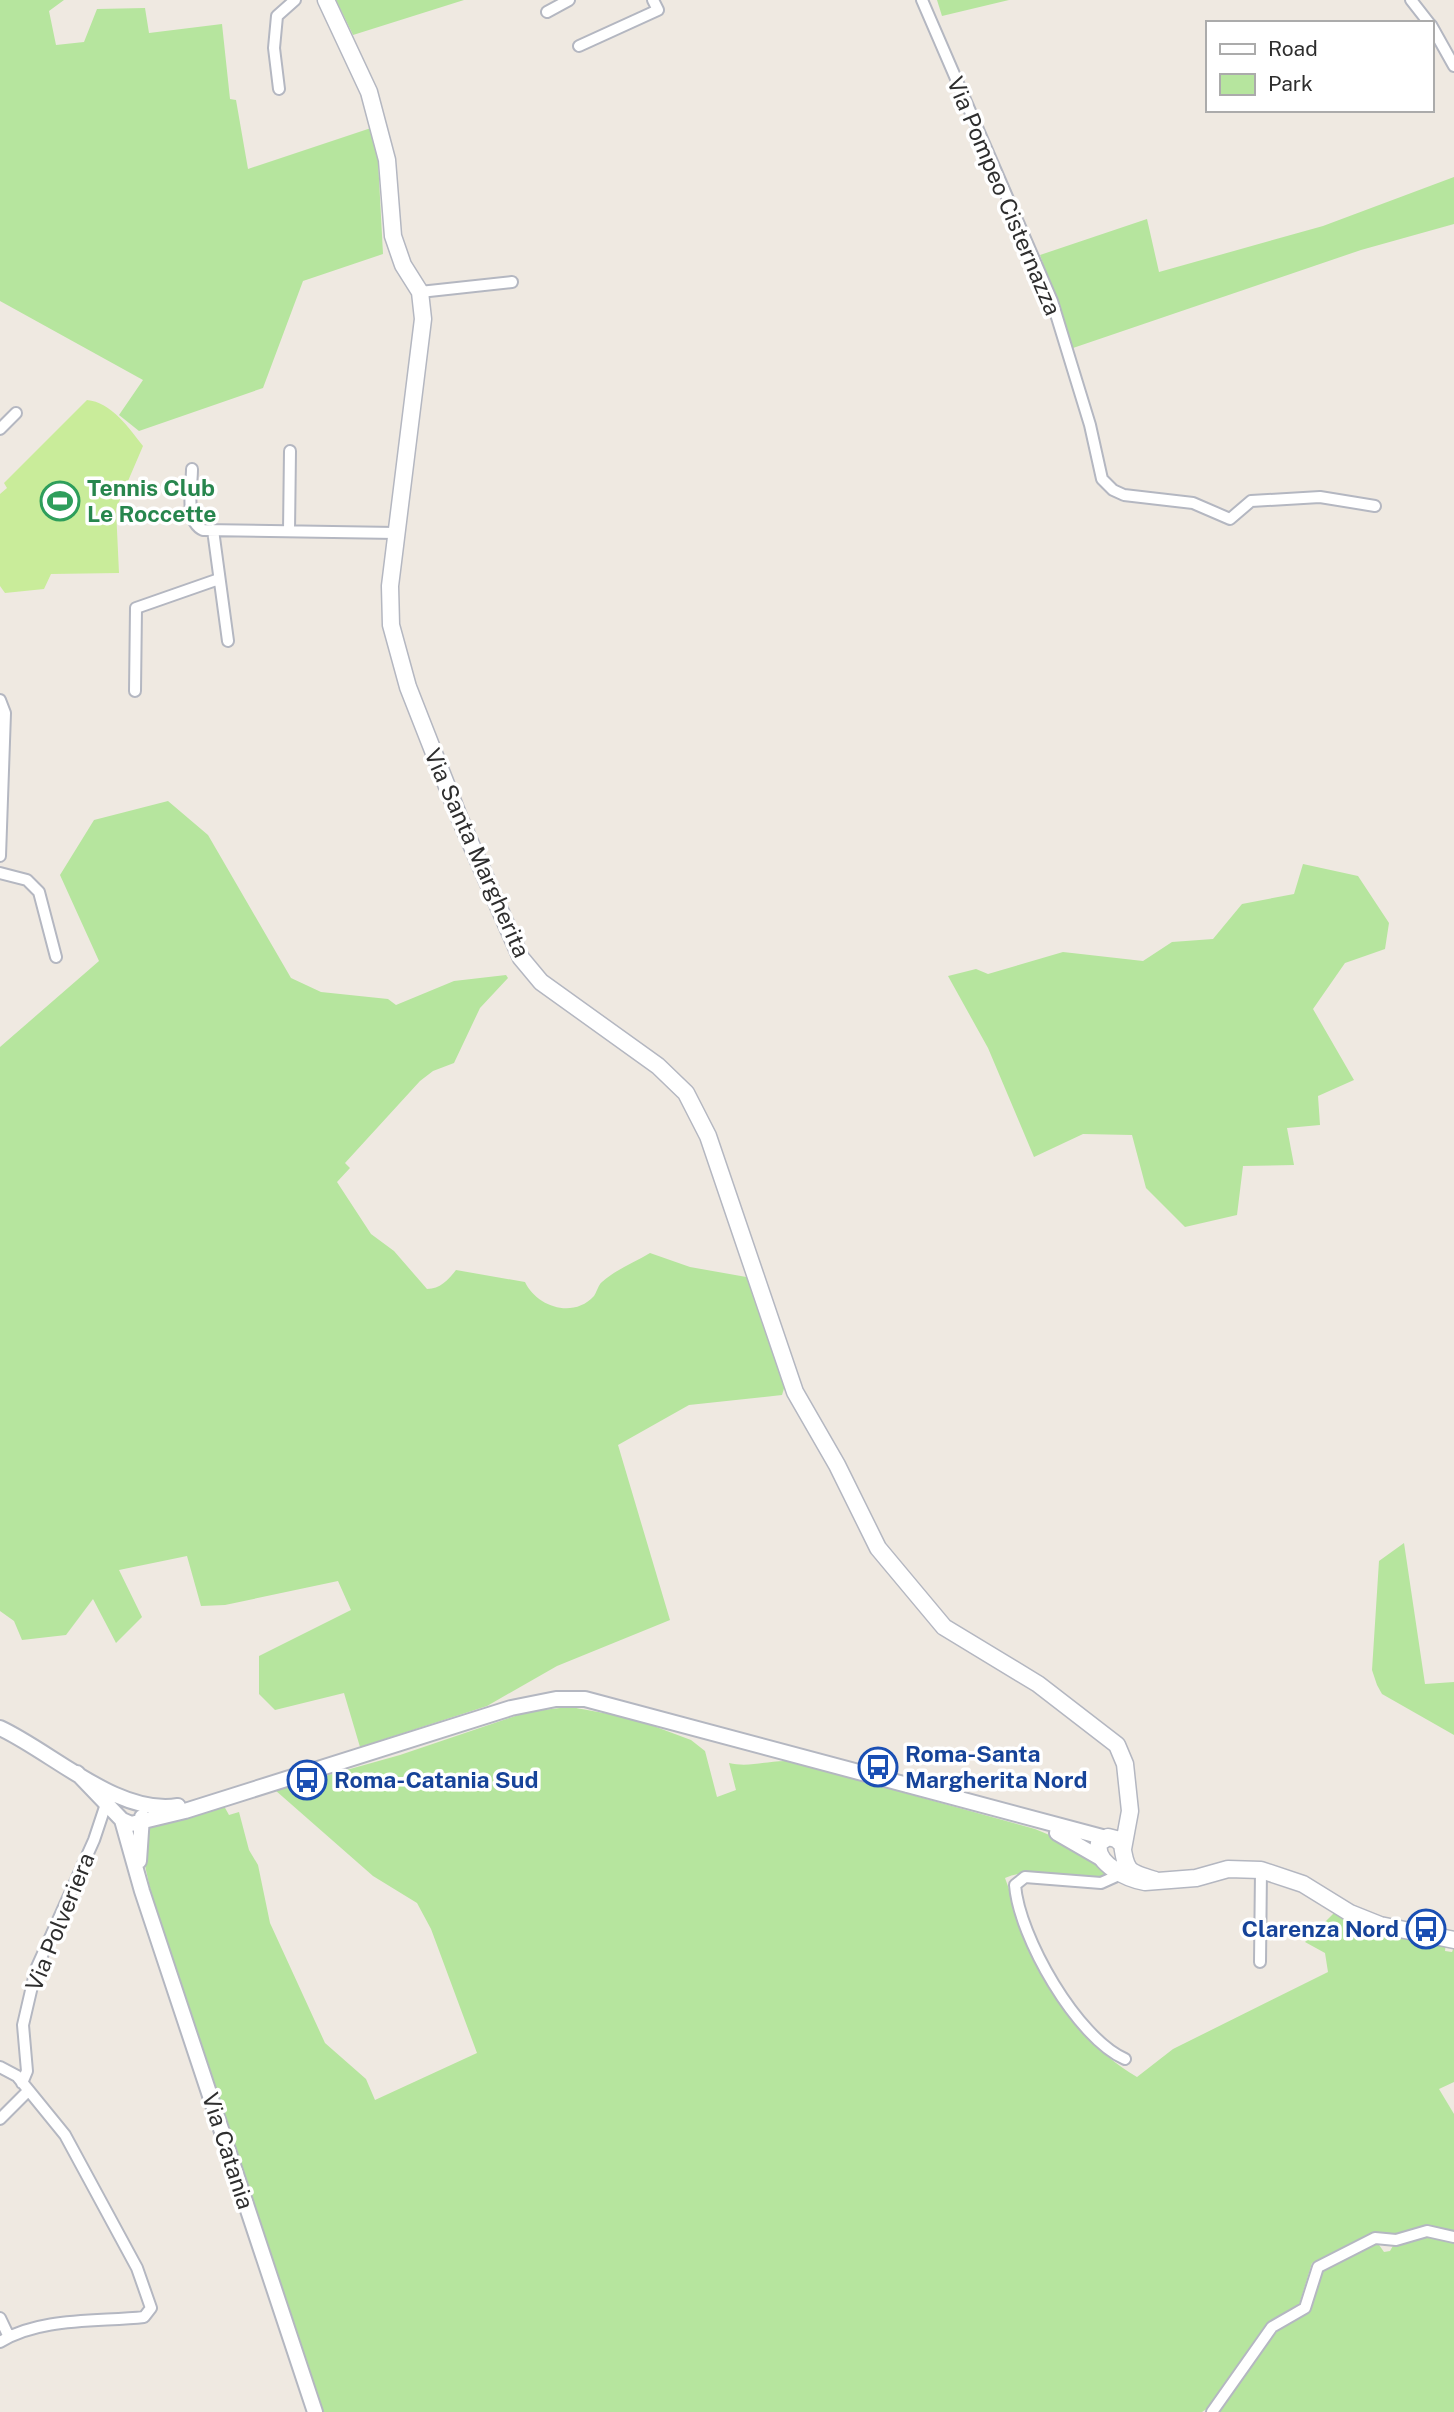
<svg xmlns="http://www.w3.org/2000/svg" width="1454" height="2412" viewBox="0 0 1454 2412" font-family="'Public Sans',sans-serif">
	<rect width="100%" height="100%" fill="#efe9e1"/>
	<!-- green -->
	<path fill="#b6e59e" d="M0,0H64L49,11L56,45L84,42L97,9L145,8L149,33L222,24L230,99L236,100L248,169L371,128L378,160L383,254L303,281L263,388L139,431L119,415L143,380L0,301Z
		M336,0H464L353,35Z
		M937,0H1009L942,16Z
		M1454,177V224L1361,250L1073,348L1040,255L1147,219L1159,272L1323,226Z
		M168,801L208,835L291,978L321,992L388,999L396,1005L454,981L506,975L508,978L480,1008L454,1063L433,1071L420,1081L345,1163L350,1168L337,1182L371,1234L394,1251L427,1289C440,1289 448,1280 456,1270L525,1282C537,1307 573,1319 594,1296C597,1292 598,1285 602,1282C615,1270 635,1262 650,1253L690,1267L752,1278L786,1382L782,1395L689,1405L618,1445L670,1620L557,1666L487,1706L360,1747L344,1693L275,1710L259,1694V1656L351,1610L338,1581L225,1605L201,1606L187,1556L119,1570L142,1617L116,1643L93,1599L66,1635L22,1640L14,1621L0,1611V1047L99,961L60,875L94,820Z
		M1303,864L1358,876L1389,923L1385,949L1345,963L1313,1009L1354,1080L1318,1096L1320,1125L1287,1128L1294,1165L1243,1166L1237,1215L1185,1227L1146,1188L1132,1135L1083,1134L1034,1157L988,1048L948,976L976,969L988,974L1063,952L1143,961L1172,942L1213,939L1242,904L1294,894Z
		M1404,1543L1425,1684L1454,1682V1735L1382,1694L1377,1685L1372,1670L1379,1561Z
		M568,1707C580,1708 620,1717 624,1715L691,1740L705,1751L717,1797L736,1790L729,1763C750,1768 768,1760 789,1761L1035,1829L1059,1839L1116,1874C1080,1885 1040,1863 1005,1878C1032,1954 1064,2035 1137,2077L1173,2049L1328,1972L1325,1953L1305,1942L1336,1911L1446,1943L1445,1951L1452,1952L1454,1947V2082L1439,2089L1454,2114V2232L1373,2235L1312,2263L1299,2305L1270,2323L1211,2406L1202,2412H322L153,1902L142,1852L145,1828L224,1806L229,1815L239,1812L249,1850L258,1865L270,1923L325,2043L366,2079L375,2100L477,2053L431,1929L417,1903L373,1876L275,1790L400,1755L527,1712Z
		M1428,2235L1454,2240V2412H1217L1223,2399L1238,2385L1274,2329L1309,2308L1322,2268L1377,2242L1384,2252L1390,2251L1394,2244Z"/>
	<!-- pitch -->
	<path fill="#c9ec9a" d="M87,400C111,402 129,428 143,446L116,509L119,573L51,574L44,589L5,593L0,586V494L7,488L4,483Z"/>
	<g fill="none" stroke-linecap="round" stroke-linejoin="round">
		<defs>
			<path id="minor" d="M922,0L1052,301L1090,425L1102,479L1113,490L1124,495L1193,503L1230,519L1251,501L1320,497L1375,506
				M1411,0L1429,23
				M547,12L569,0
				M1431,25L1454,66
				M579,46L658,10L653,0
				M279,89L274,48L277,16L295,0
				M420,292L512,282
				M0,429L16,413
				M192,469C192,488 184,521 203,530L396,533
				M213,530L228,641
				M289,531L290,451
				M135,691L136,608L219,579
				M0,700L5,713L0,856
				M0,873L27,880L39,892L56,957
				M1121,1874L1101,1883L1025,1877L1015,1885C1019,1937 1077,2038 1125,2059
				M1260,1962L1261,1870
				M0,2067L17,2076L65,2135L137,2268L151,2308L144,2317C98,2322 40,2317 0,2342
				M22,2083L27,2071L23,2025L36,1969L94,1840L106,1804
				M0,2119L28,2091
				M0,2318L9,2337
				M1212,2412L1272,2327L1305,2308L1318,2267L1375,2238L1396,2240L1427,2231L1454,2237"/>
			<path id="tertiary" d="M0,1728C52,1752 118,1816 178,1806
				M77,1773L122,1820L131,1824L185,1811L511,1708L556,1699H585L1106,1838
				M122,1820L142,1891L315,2412
				M1057,1833L1102,1859
				M139,1861L142,1817"/>
			<path id="secondary" d="M326,0L369,92L387,160L393,236L403,265L420,292L423,319L390,586L391,625L408,687L459,817L521,958L541,982L658,1066L686,1093L708,1136L795,1392L837,1465L878,1548L944,1627L1038,1684L1117,1745L1125,1764L1130,1811L1123,1849
				M1155,1880C1128,1872 1126,1872 1122,1844L1116,1839L1108,1837L1099,1843C1094,1864 1128,1879 1145,1882L1196,1878L1228,1869L1261,1870L1303,1884L1350,1913L1380,1925L1454,1940"/>
		</defs>
		<!-- minor casing -->
		<use href="#minor" stroke="#b4b7c1" stroke-width="14"/>
		<!-- tertiary casing -->
		<use href="#tertiary" stroke="#b4b7c1" stroke-width="18"/>
		<!-- secondary casing -->
		<use href="#secondary" stroke="#b4b7c1" stroke-width="19"/>
		<!-- minor -->
		<use href="#minor" stroke="#fff" stroke-width="10"/>
		<!-- tertiary -->
		<use href="#tertiary" stroke="#fff" stroke-width="14"/>
		<!-- secondary -->
		<use href="#secondary" stroke="#fff" stroke-width="16"/>
	</g>
	<!-- icons -->
	<defs>
		<symbol id="stadium-ring" viewBox="-11 -11 22 22"><circle r="9.5" fill="#fff" stroke="#2e9e5b" stroke-width="1.5"/><path d="M0-5a6.5 5 0 1 0 0 10a6.5 5 0 1 0 0-10ZM-3.5-1.8h7v3.6h-7Z" fill="#2e9e5b"/></symbol>
		<symbol id="bus-ring" viewBox="-11 -11 22 22"><circle r="9.5" fill="#fff" stroke="#1a4fb4" stroke-width="1.5"/><path d="M-5-6H5V4H4V6H2V4H-2V6H-4V4H-5ZM-3.5-4V0h7V-4ZM-3.5 1.2v1.5H-2V1.2ZM2 1.2v1.5H3.5V1.2Z" fill="#1a4fb4"/></symbol>
	</defs>
	<g fill-rule="evenodd">
		<use href="#stadium-ring" x="38" y="479" width="44" height="44"/>
		<use href="#bus-ring" x="856" y="1745" width="44" height="44"/>
		<use href="#bus-ring" x="285" y="1758" width="44" height="44"/>
		<use href="#bus-ring" x="1404" y="1907" width="44" height="44"/>
	</g>
	<g text-anchor="middle" stroke-width="7" stroke-linejoin="round" paint-order="stroke">
		<!-- street labels -->
		<g font-size="23" fill="#2e2e2e" stroke="#fff">
			<text transform="translate(1004 196) rotate(67)" y="8">Via Pompeo Cisternazza</text>
			<text transform="translate(477 853) rotate(66)" y="8">Via Santa Margherita</text>
			<text transform="translate(60 1922) rotate(-68)" y="8">Via Polveriera</text>
			<text transform="translate(228 2151) rotate(72)" y="8">Via Catania</text>
		</g>
		<!-- leisure labels -->
		<g font-size="23" font-weight="bold" fill="#27864d" stroke="#fff" text-anchor="start">
			<text x="87" y="496">Tennis Club<tspan x="87" dy="26">Le Roccette</tspan></text>
		</g>
		<!-- transit labels -->
		<g font-size="23" font-weight="bold" fill="#164399" stroke="#fff" text-anchor="start">
			<text x="905" y="1762">Roma-Santa<tspan x="905" dy="26">Margherita Nord</tspan></text>
			<text x="334" y="1788">Roma-Catania Sud</text>
			<text x="1399" y="1937" text-anchor="end">Clarenza Nord</text>
		</g>
	</g>
	<!-- legend -->
	<rect x="1206" y="21" width="228" height="91" fill="#ffffff" stroke="#ababab" stroke-width="2"/>
	<rect x="1220" y="44" width="35" height="10" fill="#ffffff" stroke="#ababab" stroke-width="2"/>
	<text x="1268" y="56" font-size="21" fill="#2e2e2e">Road</text>
	<rect x="1220" y="74" width="35" height="21" fill="#b6e59e" stroke="#ababab" stroke-width="2"/>
	<text x="1268" y="91" font-size="21" fill="#2e2e2e">Park</text>
</svg>
